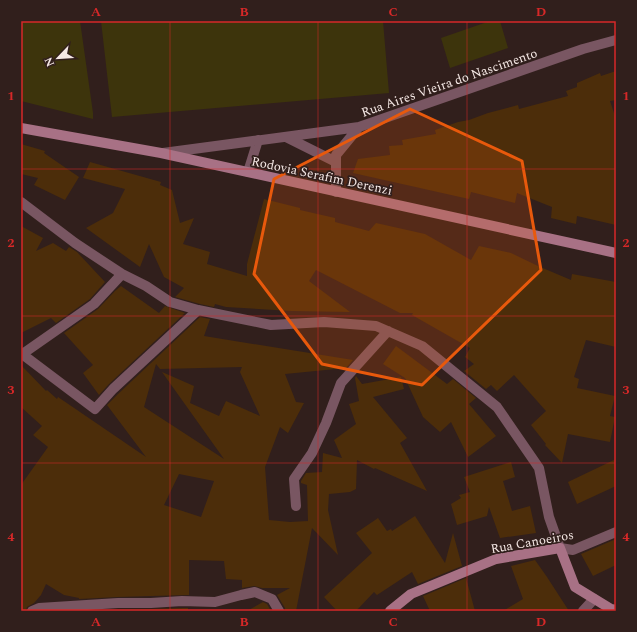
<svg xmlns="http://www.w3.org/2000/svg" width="637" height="632" viewBox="0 0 637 632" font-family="Spectral,serif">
	<rect width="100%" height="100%" fill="#311f1c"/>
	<!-- green -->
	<path fill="#3d340c" d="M21,21H80L93,113V119L21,101Z
		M101,21H383L389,93L112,117Z
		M490,21H500L508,48L450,68L441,38Z"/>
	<!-- building -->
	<path fill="#4c2d0a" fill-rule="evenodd" d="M616,71V100L610,101L616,119V225L577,216L576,224L551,218L552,207L517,193L515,203L471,192L469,199L353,173L358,159L390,155L389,146L403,145L402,140L436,134L435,130L458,122L469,120L488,113L518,105L519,109L568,96L566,91L577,87V83L600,73L601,76Z
		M21,144L45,151L44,153L79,177L65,200L34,185L38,178L21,174Z
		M90,162L161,182L160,185L172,190L180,223L194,218L183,244L210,252L207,264L247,276V264L264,199L300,208V210L335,218V222L369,231L376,223L425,234L471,260L479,246L511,253L538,266L571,280L572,274L616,282V347L586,340L574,377L579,379L577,388L615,396L610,416L615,417L610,442L568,434L562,463L545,445L546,444L531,425L546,411L514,375L497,391L491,385L486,389L464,371L474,364L465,357L470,348L412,315L413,313H400L316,270L309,281L350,312L291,311L226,307L215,304L214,307L200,304L175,297L184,288L164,277L149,244L140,267L86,228L113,213L125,189L83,178Z
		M21,226L43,238L36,251L53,243L66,251L69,247L77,252L105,282L90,299L56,323L51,318L21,333Z
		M121,286L159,313L165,306L185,313L109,384L99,395L83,373L93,365L64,333L98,309L115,291Z
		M200,317L210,319L204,336L353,360L346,368L285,374L296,402L304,403L288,433L280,427L265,467L269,520L290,522L308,521L307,485L301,483V481L306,473L322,472L323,453L342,458L334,440L356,424L349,404L359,401L355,378L356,376L362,384L401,377L404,389L373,397L407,438L400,443L404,450L427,491L375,468L374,469L357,460L356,489L350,492L329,494L328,510L338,555L312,528L296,611H285V608L277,595L290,588H262L254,586L242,588V580L226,579L224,561L189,560V595L151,596L118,597L79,599V598L64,595L46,584L41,595L34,603L27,607L26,611H21V485L48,447L33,435L42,426L21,407V365L46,391L47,390L57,399L58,397L146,457L107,405L118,394ZM156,364L160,369L242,367L240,372L260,416L226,401L219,416L190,403L194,386L162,372L224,459L144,407ZM179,474L214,481L201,517L164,505Z
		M396,346L447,384L453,379L476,398L469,404L496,436L468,457L451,422L440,432L423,417L405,378L383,364Z
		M616,459V486L577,504L568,482Z
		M511,462L515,477L503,481L512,511L530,506L536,533L500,538L489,507L487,516L457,525L451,504L461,498L459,495L470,492L464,477Z
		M415,516L445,563L453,533L462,566L418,584L412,572L377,595L374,592L356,611H337L324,597L372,553L356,533L378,518L387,531L391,529L392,531Z
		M616,539V565L593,576L581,554Z
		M535,560L547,577L569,611H503L523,599L511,566Z
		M466,578L475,611H430L423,596Z
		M263,602L267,604L271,611H247Z
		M182,608H188V611H95L118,610L151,609Z"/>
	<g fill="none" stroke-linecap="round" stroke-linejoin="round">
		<!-- street -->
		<path stroke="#795662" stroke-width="10" d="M286,137L336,162
			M163,153L359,127
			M248,172L258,140
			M336,192V155L359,127L583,49L616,40
			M21,202L75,243L122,274L146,286L170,302L198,310L271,325L324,322L376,326L422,346L497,407L539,468L549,517L560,548L573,550L616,532
			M22,354L95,409L113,389L198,310
			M21,355L94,304L122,274
			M296,506L294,479L312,453L326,423L341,383L388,331
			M32,611L39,608L118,603H151L182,601L215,602L241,595L255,592L272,599L279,611
			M583,611L594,599"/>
		<!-- secondary -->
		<path stroke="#a87185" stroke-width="10" d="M21,128L161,153L616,253
			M390,611L411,594L496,559L560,548L575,587L611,609L616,610"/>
	</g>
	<!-- marked area -->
	<path fill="#e8590c" fill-opacity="0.2" stroke="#e8590c" stroke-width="3" stroke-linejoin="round" d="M410,109L522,161L541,270L422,385L322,364L254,274L274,179Z"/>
	<!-- grid -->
	<path fill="none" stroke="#d62828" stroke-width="1" stroke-opacity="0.55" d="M170,21V611M318,21V611M467,21V611M21,169H616M21,316H616M21,463H616"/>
	<g text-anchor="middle" stroke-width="3.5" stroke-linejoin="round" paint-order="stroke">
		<!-- street labels -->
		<g font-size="13" fill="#f5e8e5" stroke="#311f1c">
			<text transform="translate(449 82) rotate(-19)" y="5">Rua Aires Vieira do Nascimento</text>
			<text transform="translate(322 175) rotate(12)" y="5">Rodovia Serafim Derenzi</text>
			<text transform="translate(532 541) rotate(-10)" y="5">Rua Canoeiros</text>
		</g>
	</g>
	<!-- border -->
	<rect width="637" height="632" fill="none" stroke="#311f1c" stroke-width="44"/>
	<!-- north arrow -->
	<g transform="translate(58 58) rotate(245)" stroke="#311f1c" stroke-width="3" paint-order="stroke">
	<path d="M0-3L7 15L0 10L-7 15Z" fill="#f5e8e5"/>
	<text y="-6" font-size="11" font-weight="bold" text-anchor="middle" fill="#f5e8e5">N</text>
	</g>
	<rect x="22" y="22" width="593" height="588" fill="none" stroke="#d62828" stroke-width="1.5"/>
	<g font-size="13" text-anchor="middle" font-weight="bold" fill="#d62828">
		<text x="96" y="16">A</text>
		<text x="244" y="16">B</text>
		<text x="393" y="16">C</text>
		<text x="541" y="16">D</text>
		<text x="11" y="100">1</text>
		<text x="626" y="100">1</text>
		<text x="11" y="247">2</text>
		<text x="626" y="247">2</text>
		<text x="11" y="394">3</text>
		<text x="626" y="394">3</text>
		<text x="11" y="541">4</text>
		<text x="626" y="541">4</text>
		<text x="96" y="626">A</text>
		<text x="244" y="626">B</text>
		<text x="393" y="626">C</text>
		<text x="541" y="626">D</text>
	</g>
</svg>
